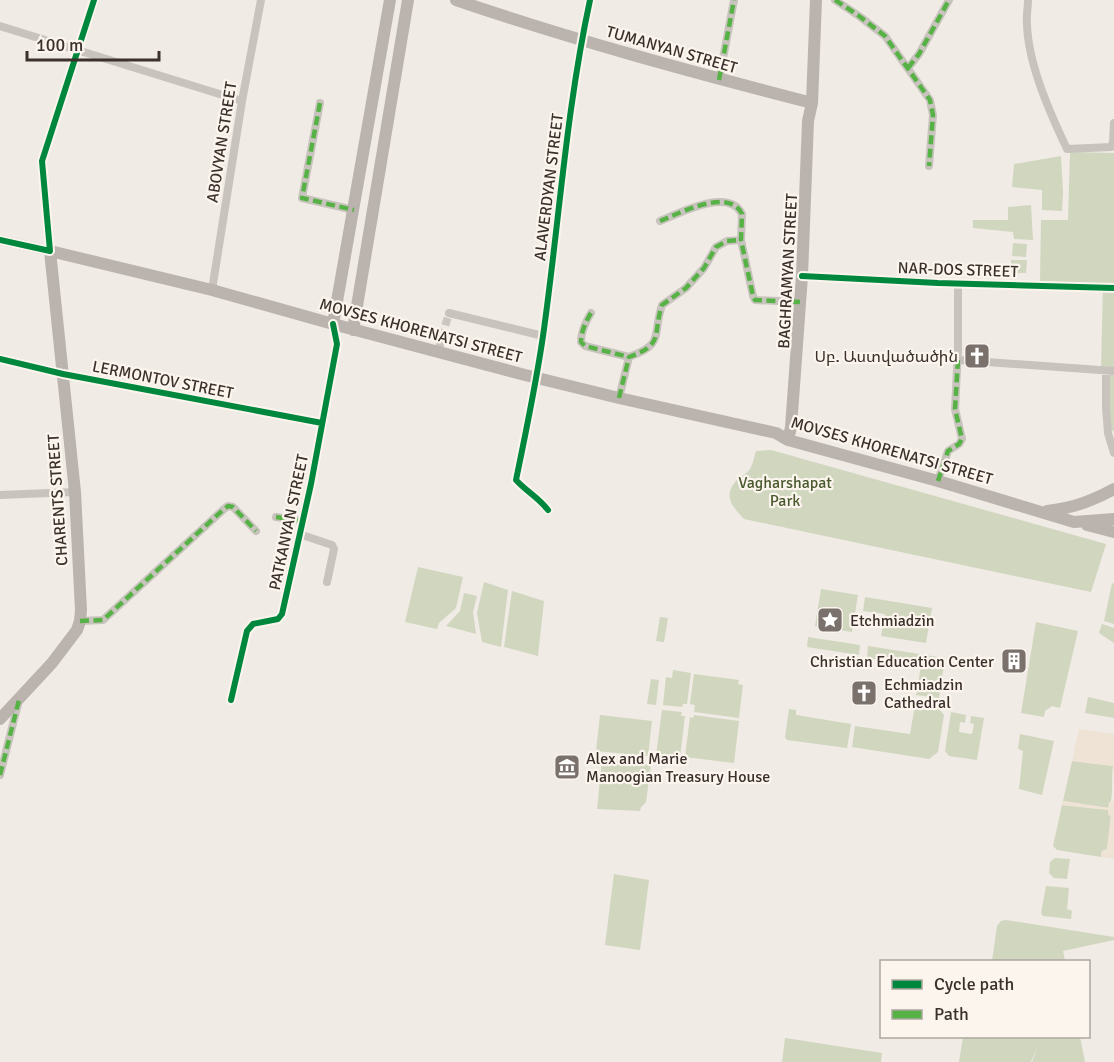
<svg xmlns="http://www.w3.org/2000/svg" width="1114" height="1062" viewBox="0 0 1114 1062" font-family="Signika,'Noto Sans Armenian',sans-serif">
	<rect width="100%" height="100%" fill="#f0ebe5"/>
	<!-- green -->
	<path fill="#d1d6bf" d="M1070,152L1114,153V432L1110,428V368H1101L1103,284L1040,282L1041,220H1068Z
		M1061,156L1063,192L1062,211L1042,210V190L1012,187L1014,164Z
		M1031,205L1033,240L1014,239L1013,232L973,228V220H1008V207Z
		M1013,243L1027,244L1026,257L1012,256Z
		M1011,260H1027L1026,273H1011Z
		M771,450L1106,544L1091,592L744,519C733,507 723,497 735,482C739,476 746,475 750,469C753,464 754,457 756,451Z
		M418,567L463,577L456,608L439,623L437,629L405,622Z
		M484,582L508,590L501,647L482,642L477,613Z
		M1112,583L1114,584V624L1104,621Z
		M821,589L858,595L852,632L815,626Z
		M512,591L544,601L538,656L504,647Z
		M464,593L477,596L473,612L476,634L446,626L460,611Z
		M865,597L932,608L926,643L881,636L885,614L863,611Z
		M660,617L668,618L664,642L656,641Z
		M1036,622L1078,631L1060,708L1052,706L1045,711L1044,717L1021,713Z
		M1102,624L1114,628V643L1099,633Z
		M808,637L860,645L859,655L807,647Z
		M868,646L945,658L939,698L916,695L921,666L867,658Z
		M673,670L691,673L687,704H683L682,707L663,705L666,677L672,678Z
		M694,674L739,680L738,684L743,685L739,718L694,712L695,705L690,704Z
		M651,679L659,680L656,705L647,704Z
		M1088,697L1114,703V718L1085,713Z
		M915,705L939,709L944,715L938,752L929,759L852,747L855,726L910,734Z
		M789,709L796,710V715L851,724L847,748L787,740L785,737Z
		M662,710L682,712L681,716H685L680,757L656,755Z
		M951,712L966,715L965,723L960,722L959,732L972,734L974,724L970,723L971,716L984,718L977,760L949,756L945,751Z
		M600,715L652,721L648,756L596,751Z
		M694,715L739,721L734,763L685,757L690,717L693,718Z
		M1020,734L1054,741L1042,795L1019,789L1023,751L1018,749Z
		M602,760L651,765L646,802L641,807L640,811L597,809Z
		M1072,761L1113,766C1111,780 1114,795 1109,808L1063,801Z
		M1062,805L1109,810L1111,815L1107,849L1102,851L1101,857L1057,850L1053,846Z
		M1055,858L1070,859L1067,879L1054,878L1049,873L1050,862Z
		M614,874L649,880L640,950L605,945Z
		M1046,886L1069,888L1067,909L1072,911L1071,919L1043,916L1041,913Z
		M1006,920L1114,937V940L1063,951L1065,961H992L997,926L1001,921Z
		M982,1036L1080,1037L1085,1062H1032L1038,1044L1031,1062H959L963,1037L981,1039Z
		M785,1038L882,1053L881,1062H782Z"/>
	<!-- plaza -->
	<path fill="#eee3d5" d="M1079,729L1114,734V774L1112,772L1113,766L1072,761Z
		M1114,793V859L1101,857L1102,851L1107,849L1111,816L1108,815V810L1062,805L1063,801L1108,808L1109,802H1113Z"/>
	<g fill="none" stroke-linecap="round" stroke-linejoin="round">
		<!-- minor-tunnel -->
		<path stroke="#ccc6c0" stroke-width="8" stroke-dasharray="8 4" stroke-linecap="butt" d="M442,337L449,313"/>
		<!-- minor -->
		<path stroke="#c9c3be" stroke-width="8" d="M835,0L859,16L885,36L930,100L933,115L929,166
			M1028,0C1028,8 1026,16 1027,24C1028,64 1050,113 1067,149L1111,147L1113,142L1114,123
			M0,26L242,101
			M908,68L919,54L949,0
			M719,80L734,0
			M320,103L302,198L354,210
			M660,221C680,213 729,187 742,214L741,240L753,296L755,300L800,302
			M50,251L42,161L94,0
			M802,276L938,283L1114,288
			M212,290L242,101L261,0
			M449,313L543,336
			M591,313C586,321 581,332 581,342L585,346L629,357
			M438,353L442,337
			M0,359L63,374L322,423
			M958,360L1114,371
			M1106,371V408L1108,433L1114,453
			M619,398L629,357C665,344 652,336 662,305L686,288L704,268L716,247L727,241L741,240
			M938,481L948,451L959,444L962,439L955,409L958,349V283
			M0,495L75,492
			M548,510C538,497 527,492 516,480C526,432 536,384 543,336C559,224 566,111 590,0
			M276,517L303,521
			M299,534L332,545L334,549L327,582
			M80,621L103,620L224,509L228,506L233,507L256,531
			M231,700L247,631L253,624L278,619L282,614L311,484L337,344L333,324
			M0,775L19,700"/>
		<!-- tertiary -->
		<path stroke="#c9c3be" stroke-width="10" d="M0,240L50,251"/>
		<!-- secondary -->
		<path stroke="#bab3ae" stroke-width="12" d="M456,0C573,40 692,72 812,103
			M333,324L390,0
			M353,330L408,0
			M788,440L791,427L802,276L808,121L812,103L816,0
			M1047,511C1073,508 1092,501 1114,489
			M1087,525L1114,532
			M0,719L52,663L77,630L80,621L81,610L75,492L50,251L212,290L333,324L525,375L619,398L776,433L788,440L938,481L1074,522L1114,519"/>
		<!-- quiet -->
		<path stroke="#57b246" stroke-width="4.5" stroke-dasharray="9 4.5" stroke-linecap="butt" d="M835,0L859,16L885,36L930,100L933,115L929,166
			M908,68L919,54L949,0
			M719,80L734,0
			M320,103L302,198L354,210
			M660,221C680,213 729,187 742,214L741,240L753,296L755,300L800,302
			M591,313C586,321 581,332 581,342L585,346L629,357
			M619,398L629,357C665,344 652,336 662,305L686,288L704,268L716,247L727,241L741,240
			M938,481L948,451L959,444L962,439L955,409L958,360
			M276,517L303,521
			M80,621L103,620L224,509L228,506L233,507L256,531
			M0,775L19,700"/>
		<defs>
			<path id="cycleway" d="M0,240L50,251L42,161L94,0
				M802,276L938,283L1114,288
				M0,359L63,374L322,423
				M548,510C538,497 527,492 516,480C526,432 536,384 543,336C559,224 566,111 590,0
				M231,700L247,631L253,624L278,619L282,614L311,484L337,344L333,324"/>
		</defs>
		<!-- cycleway casing -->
		<use href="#cycleway" stroke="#fbf5ee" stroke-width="10"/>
		<!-- cycleway -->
		<use href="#cycleway" stroke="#00873e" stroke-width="6"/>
	</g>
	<!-- icons -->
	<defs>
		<symbol id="church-square" viewBox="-11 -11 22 22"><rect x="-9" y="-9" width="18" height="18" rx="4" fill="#7a716c" stroke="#fbf5ee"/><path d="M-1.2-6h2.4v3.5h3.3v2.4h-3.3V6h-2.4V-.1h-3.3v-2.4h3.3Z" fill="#fff"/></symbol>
		<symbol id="sight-square" viewBox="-11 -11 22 22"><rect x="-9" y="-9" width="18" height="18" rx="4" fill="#7a716c" stroke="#fbf5ee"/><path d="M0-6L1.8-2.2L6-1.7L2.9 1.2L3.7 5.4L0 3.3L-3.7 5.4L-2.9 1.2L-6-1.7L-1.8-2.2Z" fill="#fff"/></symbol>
		<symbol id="building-square" viewBox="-11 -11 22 22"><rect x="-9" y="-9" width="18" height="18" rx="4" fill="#7a716c" stroke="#fbf5ee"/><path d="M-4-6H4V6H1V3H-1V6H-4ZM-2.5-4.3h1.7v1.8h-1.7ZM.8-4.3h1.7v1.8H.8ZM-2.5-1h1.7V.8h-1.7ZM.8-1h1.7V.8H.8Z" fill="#fff"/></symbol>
		<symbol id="museum-square" viewBox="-11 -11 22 22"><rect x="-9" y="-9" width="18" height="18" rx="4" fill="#7a716c" stroke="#fbf5ee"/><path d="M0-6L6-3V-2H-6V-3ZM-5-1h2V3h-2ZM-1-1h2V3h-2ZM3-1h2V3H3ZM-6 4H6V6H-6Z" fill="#fff"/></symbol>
	</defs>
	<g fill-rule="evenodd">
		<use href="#church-square" x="962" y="341" width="30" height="30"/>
		<use href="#sight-square" x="815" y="605" width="30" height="30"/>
		<use href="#building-square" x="999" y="646" width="30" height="30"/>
		<use href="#church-square" x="849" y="678" width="30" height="30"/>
		<use href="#museum-square" x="552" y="752" width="30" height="30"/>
	</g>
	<g text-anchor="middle" stroke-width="4.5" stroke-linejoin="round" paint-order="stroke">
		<!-- street labels -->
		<g font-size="16" fill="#3b302b" stroke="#fbf5ee">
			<text transform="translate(672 49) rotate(16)" y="6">TUMANYAN STREET</text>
			<text transform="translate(221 142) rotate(-81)" y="6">ABOVYAN STREET</text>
			<text transform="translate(548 187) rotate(-83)" y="6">ALAVERDYAN STREET</text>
			<text transform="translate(958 269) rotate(2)" y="6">NAR-DOS STREET</text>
			<text transform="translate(787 271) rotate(-87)" y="6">BAGHRAMYAN STREET</text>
			<text transform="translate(421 330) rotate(15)" y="6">MOVSES KHORENATSI STREET</text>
			<text transform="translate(163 379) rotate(11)" y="6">LERMONTOV STREET</text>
			<text transform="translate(892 450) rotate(16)" y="6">MOVSES KHORENATSI STREET</text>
			<text transform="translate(57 500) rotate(-94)" y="6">CHARENTS STREET</text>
			<text transform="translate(288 522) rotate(-78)" y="6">PATKANYAN STREET</text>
		</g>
		<!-- poi labels -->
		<g font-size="16" fill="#3b302b" stroke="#fbf5ee" text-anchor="start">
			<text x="958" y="362" text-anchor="end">Սբ. Աստվածածին</text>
			<text x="850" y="626">Etchmiadzin</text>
			<text x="994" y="667" text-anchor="end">Christian Education Center</text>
			<text x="884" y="690">Echmiadzin<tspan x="884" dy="18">Cathedral</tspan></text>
			<text x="586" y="764">Alex and Marie<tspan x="586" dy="18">Manoogian Treasury House</tspan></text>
		</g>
		<!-- park labels -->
		<g font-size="16" fill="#4a5a2e" stroke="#fbf5ee">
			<text x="785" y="488">Vagharshapat<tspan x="785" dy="18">Park</tspan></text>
		</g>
	</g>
	<!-- legend -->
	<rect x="880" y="960" width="210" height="78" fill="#fbf5ee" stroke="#aea6a0" stroke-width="1.5"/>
	<rect x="892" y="980" width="30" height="9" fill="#00873e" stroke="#aea6a0" stroke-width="1.5"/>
	<text x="934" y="990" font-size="18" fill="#3b302b">Cycle path</text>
	<rect x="892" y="1010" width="30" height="9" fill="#57b246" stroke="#aea6a0" stroke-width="1.5"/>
	<text x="934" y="1020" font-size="18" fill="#3b302b">Path</text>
	<!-- scale -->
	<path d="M27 51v9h132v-9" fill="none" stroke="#3b302b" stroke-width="3"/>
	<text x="36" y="51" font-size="18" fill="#3b302b" stroke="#fbf5ee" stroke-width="4.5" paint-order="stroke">100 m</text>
</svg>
